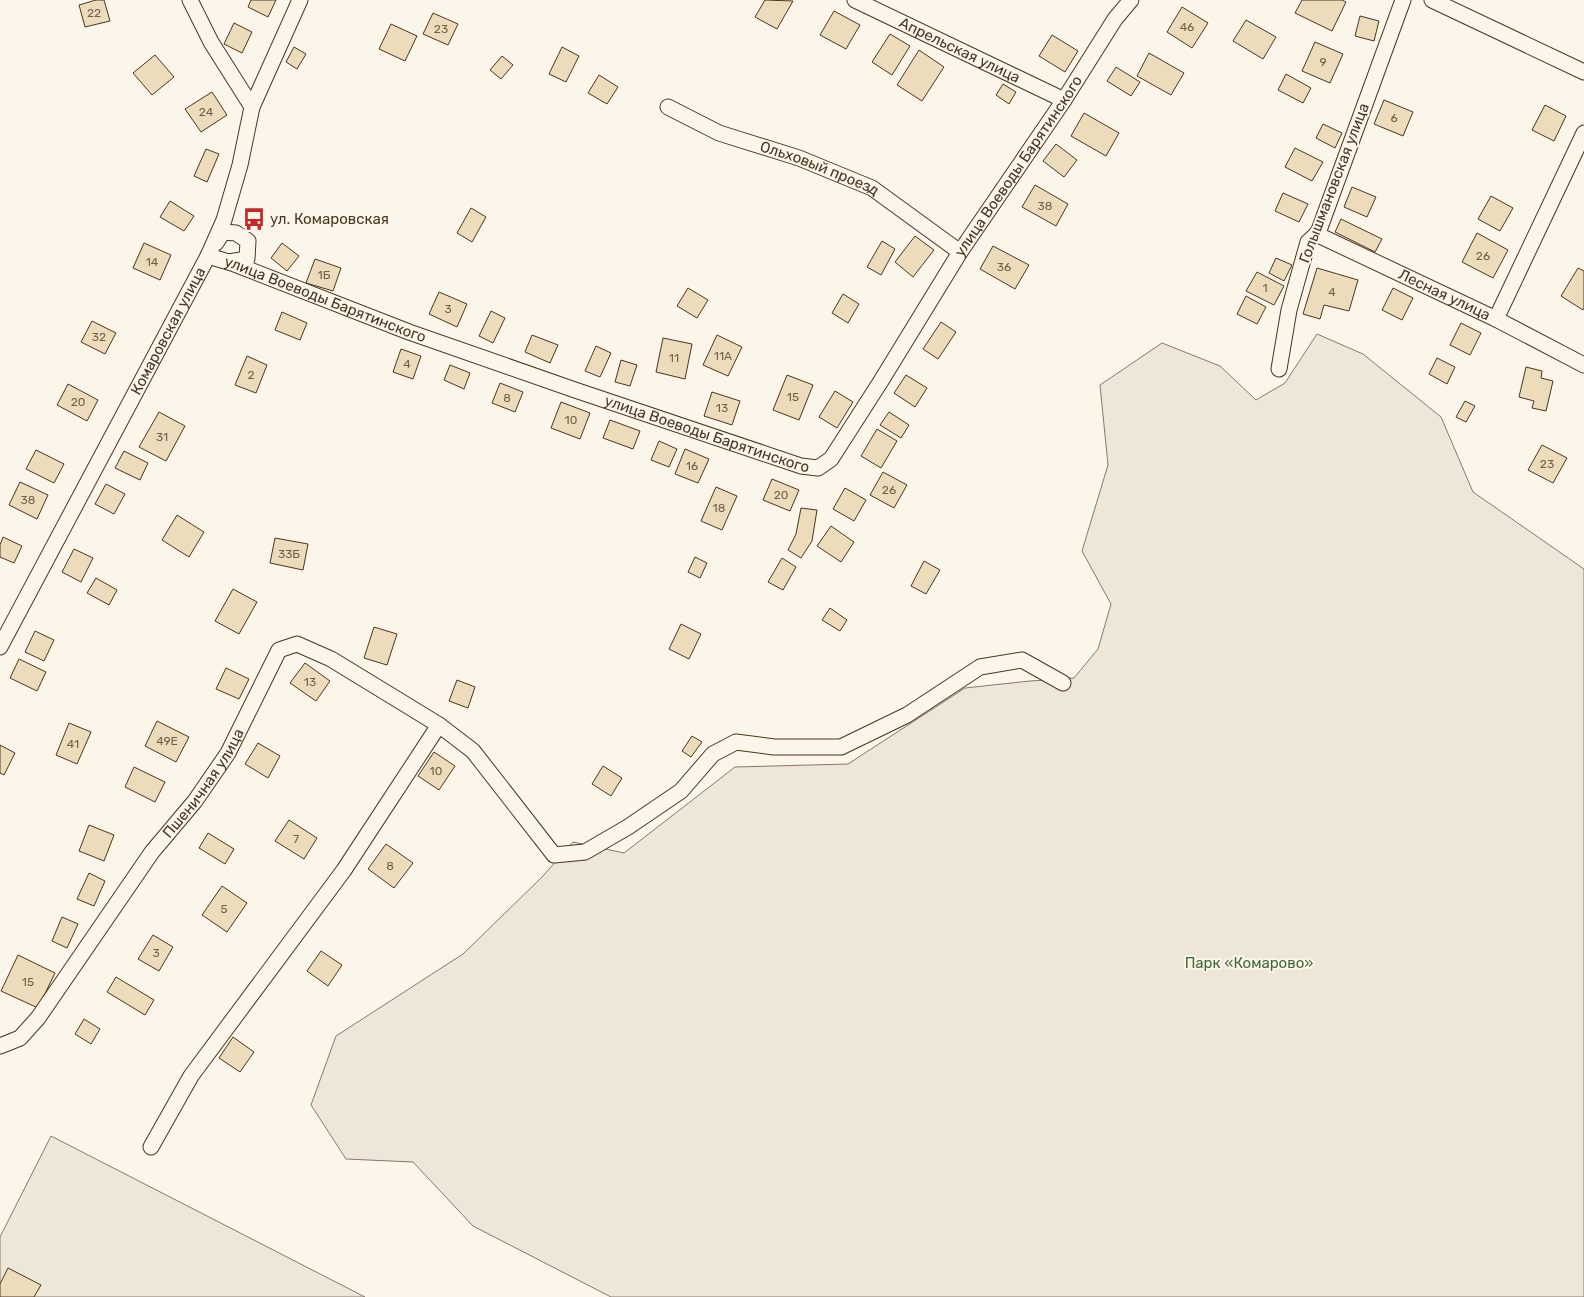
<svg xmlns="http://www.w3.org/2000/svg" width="1584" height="1297" viewBox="0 0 1584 1297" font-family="Rubik,sans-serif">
	<rect width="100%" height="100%" fill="#fbf6e9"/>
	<!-- green -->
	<path fill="#ede6d9" stroke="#887966" d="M1317,334L1363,354L1441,417L1473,492L1584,569V1297H611L473,1226L413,1162L346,1159L311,1105L336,1036L463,954L542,877L573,842L624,853L735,767L848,764L965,688L1030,681L1074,678L1098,649L1111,604L1082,551L1108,465L1100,385L1162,343L1220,366L1256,400L1285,383Z"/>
	<!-- parking -->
	<path fill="#ede7d9" stroke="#887966" d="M51,1136L365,1297H0V1237Z"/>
	<!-- building -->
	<path fill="#ecdcbc" stroke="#4a3520" d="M96,0H104L110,21L85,27L79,5Z
		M251,0H276L268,17L248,7Z
		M765,0L793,1L777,29L755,17Z
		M1302,0H1342L1346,2L1332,31L1295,13Z
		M1182,7L1208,23L1192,48L1167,32Z
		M834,11L860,25L846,49L820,35Z
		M433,13L458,24L448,45L423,34Z
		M1360,16L1379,21L1374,41L1355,36Z
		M1246,20L1276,37L1263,59L1233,41Z
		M234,23L252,32L242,53L224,44Z
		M391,24L417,36L405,61L379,49Z
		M890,34L910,46L892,75L872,62Z
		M1052,35L1078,51L1065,72L1039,56Z
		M1315,42L1343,54L1330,83L1302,71Z
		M294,47L306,54L297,69L286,62Z
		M562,47L579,56L566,82L549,74Z
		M919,50L944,67L922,101L897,85Z
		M1149,53L1184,73L1171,95L1137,76Z
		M155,55L174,77L152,95L133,73Z
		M502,56L513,65L501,79L490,70Z
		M1116,67L1140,82L1131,96L1107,81Z
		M1286,74L1311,88L1303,103L1278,90Z
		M599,75L618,87L607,104L588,93Z
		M1003,84L1016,92L1009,104L996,95Z
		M212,92L227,115L201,132L185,109Z
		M1384,100L1413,112L1403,136L1374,124Z
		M1545,105L1566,116L1554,141L1532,130Z
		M1084,113L1119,133L1106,156L1071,136Z
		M1323,124L1342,133L1335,148L1316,138Z
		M1056,144L1077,160L1064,177L1043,161Z
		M1295,148L1323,162L1312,181L1285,167Z
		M206,149L219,154L207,182L194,176Z
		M1035,185L1068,204L1056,226L1022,207Z
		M1352,187L1376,197L1367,217L1344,207Z
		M1283,193L1308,204L1299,222L1275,211Z
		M1491,196L1513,208L1500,231L1478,219Z
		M170,201L194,216L184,231L160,217Z
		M471,208L486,217L472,242L457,233Z
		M1341,219L1382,239L1375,252L1335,232Z
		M1477,233L1508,250L1493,278L1462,262Z
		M915,236L934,250L913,277L895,262Z
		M882,241L895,249L881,275L867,267Z
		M144,243L171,255L160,280L133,268Z
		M282,243L299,256L287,271L271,258Z
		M993,246L1029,265L1015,289L980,269Z
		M1276,258L1292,265L1284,281L1269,273Z
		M315,259L341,268L333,291L306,283Z
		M1317,268L1358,280L1349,311L1324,305L1320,319L1303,314Z
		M1578,268L1584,271V308L1583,310L1561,296Z
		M1257,272L1284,286L1274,305L1246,291Z
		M688,288L708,300L697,318L677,306Z
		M1393,288L1413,298L1402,320L1382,310Z
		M439,292L467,304L457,327L429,314Z
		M843,294L859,304L848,323L832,313Z
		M1246,296L1266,307L1257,324L1237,314Z
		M491,311L505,318L493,343L479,336Z
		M282,312L307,323L300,340L275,330Z
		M92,321L116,333L105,354L81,342Z
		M941,322L956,332L938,359L923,349Z
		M1461,323L1481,333L1470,355L1450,345Z
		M532,335L558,345L550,363L525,352Z
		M717,335L742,347L728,376L703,365Z
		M663,338L692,344L685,379L656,372Z
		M596,346L611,353L600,377L585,371Z
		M401,349L421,356L413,379L393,372Z
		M247,356L267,365L256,393L235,385Z
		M1437,358L1455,367L1447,384L1429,374Z
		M621,360L637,365L630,386L615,382Z
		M450,365L470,373L464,389L444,380Z
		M1526,367L1542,371L1541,378L1553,381L1546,411L1532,408L1534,401L1519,397Z
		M787,375L813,385L799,420L773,410Z
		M906,375L927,388L915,407L894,393Z
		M500,383L523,392L515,412L492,403Z
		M68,384L98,400L87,421L57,405Z
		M835,391L853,402L837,428L819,417Z
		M712,392L740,401L732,425L704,416Z
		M1465,401L1475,406L1466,422L1456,417Z
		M561,402L590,413L580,439L551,428Z
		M159,412L185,426L166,461L139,447Z
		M889,412L909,425L901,438L880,425Z
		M610,420L640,431L633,449L603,438Z
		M877,429L897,441L881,468L861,456Z
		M659,441L677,449L669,467L651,460Z
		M1542,445L1567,458L1553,483L1528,470Z
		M685,449L709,459L698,483L675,474Z
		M36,450L64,464L54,483L26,469Z
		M124,451L148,463L140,480L115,468Z
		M883,472L907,485L894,508L870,495Z
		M772,479L799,490L790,511L763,500Z
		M20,482L48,495L37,519L9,505Z
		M106,484L125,494L114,514L95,504Z
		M716,487L737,496L722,530L701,521Z
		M845,488L866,500L854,521L833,509Z
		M801,508L817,510L812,541L801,558L788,550L796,534Z
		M177,515L204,532L189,557L162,540Z
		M831,526L854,542L841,562L817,546Z
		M3,537L22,546L14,563L0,557V545Z
		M275,538L308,544L303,570L270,563Z
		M74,549L93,558L81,582L62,572Z
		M695,557L707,563L700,578L688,572Z
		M782,558L796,567L783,590L768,582Z
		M924,561L940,570L926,594L911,586Z
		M96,578L117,590L109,605L87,593Z
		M233,589L257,602L239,634L215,621Z
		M830,608L847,620L840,631L822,620Z
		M681,624L701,634L689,659L669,649Z
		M374,627L397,634L387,665L364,658Z
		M35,631L54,640L44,661L25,652Z
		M19,659L46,672L37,691L10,678Z
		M305,663L330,681L316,701L290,683Z
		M226,668L249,679L239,699L216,689Z
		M457,680L475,687L468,708L449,701Z
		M157,721L189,737L176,762L145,746Z
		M69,723L91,732L77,764L56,755Z
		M692,736L702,742L691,757L682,751Z
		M258,743L280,756L268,778L245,764Z
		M0,745L15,753L4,775L0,773Z
		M434,752L455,766L439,790L418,776Z
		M603,766L622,778L611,796L592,784Z
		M134,767L165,782L155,802L125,787Z
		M289,820L317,838L304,859L275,841Z
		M89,825L114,835L104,861L79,851Z
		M208,833L234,849L225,864L199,848Z
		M386,844L413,863L394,888L368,869Z
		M89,873L105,881L94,906L77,899Z
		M222,886L247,903L227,932L202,915Z
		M62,917L78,924L67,948L52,941Z
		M153,935L173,947L159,971L138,959Z
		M321,951L342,965L328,986L307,971Z
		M18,955L55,973L38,1008L1,991Z
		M116,977L154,1000L145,1015L107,992Z
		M84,1019L100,1029L91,1044L75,1034Z
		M233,1037L254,1052L240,1072L219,1058Z
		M8,1268L41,1285L34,1297H0V1284Z"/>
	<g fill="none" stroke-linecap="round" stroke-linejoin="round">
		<defs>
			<g id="minor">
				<path d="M190,0L211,42L252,107"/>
				<path id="s1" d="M855,0L1064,100"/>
				<path d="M1432,0L1584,72"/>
				<path id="s2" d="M668,107L719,133L799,158L872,188L960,252"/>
				<path id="s3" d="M1316,234L1496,319L1584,133"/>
				<path d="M216,243L223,232L236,233L248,241L247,259L229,262"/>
				<path id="s4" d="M208,256L232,263L409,332L575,390L801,466L818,468L831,459L881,381L960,252L1064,100L1115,19L1131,0"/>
				<path d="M1496,319L1584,365"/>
				<path d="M1279,369L1289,310L1308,242L1318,233L1403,0"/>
				<path id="s5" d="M0,647L208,256L224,220L240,165L252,107L300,0"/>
				<path id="s6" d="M0,1046L20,1038L38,1018L152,852L195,801L228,753L279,650L297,644L331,659L390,695L439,725L473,751L554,855L585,852L628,827L681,791L713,754L736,742L774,747H841L907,715L980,667L1022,660L1063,683"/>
				<path d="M151,1147L191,1076L344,870L439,725"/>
			</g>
		</defs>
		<!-- minor casing -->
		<use href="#minor" stroke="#4a3520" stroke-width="17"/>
		<!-- minor -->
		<use href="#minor" stroke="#fbf6e9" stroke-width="15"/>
	</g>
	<!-- icons -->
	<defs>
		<symbol id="bus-bare" viewBox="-9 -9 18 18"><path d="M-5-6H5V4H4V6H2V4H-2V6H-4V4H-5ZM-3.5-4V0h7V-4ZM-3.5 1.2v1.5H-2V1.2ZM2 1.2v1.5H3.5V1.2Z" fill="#c62828" stroke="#fbf6e9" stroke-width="2.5" paint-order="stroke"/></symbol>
	</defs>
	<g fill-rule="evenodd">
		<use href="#bus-bare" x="238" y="203" width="32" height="32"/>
	</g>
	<g text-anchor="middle" stroke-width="4" stroke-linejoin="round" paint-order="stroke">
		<!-- number labels -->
		<g font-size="12" fill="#725f47">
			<text x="94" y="17">22</text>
			<text x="1187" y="31">46</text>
			<text x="441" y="33">23</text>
			<text x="1323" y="66">9</text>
			<text x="206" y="116">24</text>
			<text x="1394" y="122">6</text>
			<text x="1045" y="210">38</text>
			<text x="1483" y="260">26</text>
			<text x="152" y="266">14</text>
			<text x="1004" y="271">36</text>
			<text x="324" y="279">1Б</text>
			<text x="1265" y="292">1</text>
			<text x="1332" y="296">4</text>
			<text x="448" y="313">3</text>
			<text x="99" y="341">32</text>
			<text x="723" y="360">11А</text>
			<text x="674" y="362">11</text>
			<text x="407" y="368">4</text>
			<text x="251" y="379">2</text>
			<text x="793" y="401">15</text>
			<text x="507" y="402">8</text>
			<text x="78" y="406">20</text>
			<text x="722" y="412">13</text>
			<text x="571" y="424">10</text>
			<text x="162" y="441">31</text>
			<text x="1547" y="468">23</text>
			<text x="692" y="470">16</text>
			<text x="889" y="494">26</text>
			<text x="781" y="499">20</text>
			<text x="28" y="504">38</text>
			<text x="719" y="512">18</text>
			<text x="289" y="558">33Б</text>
			<text x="310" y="686">13</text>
			<text x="167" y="745">49Е</text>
			<text x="73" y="748">41</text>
			<text x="436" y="775">10</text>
			<text x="296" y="843">7</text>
			<text x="390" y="870">8</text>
			<text x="224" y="913">5</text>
			<text x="156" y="957">3</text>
			<text x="28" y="986">15</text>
		</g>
		<!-- street labels -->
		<g font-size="15" fill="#4a3520" stroke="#fbf6e9">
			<text dy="5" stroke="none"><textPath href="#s1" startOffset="116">Апрельская улица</textPath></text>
			<text dy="5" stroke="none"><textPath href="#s4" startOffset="1010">улица Воеводы Барятинского</textPath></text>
			<text dy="5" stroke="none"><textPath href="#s2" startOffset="164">Ольховый проезд</textPath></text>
			<text transform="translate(1334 183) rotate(-69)" y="5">Голышмановская улица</text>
			<text dy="5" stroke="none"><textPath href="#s3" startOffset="142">Лесная улица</textPath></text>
			<text dy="5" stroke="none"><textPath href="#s4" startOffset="125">улица Воеводы Барятинского</textPath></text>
			<text dy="5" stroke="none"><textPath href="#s5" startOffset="358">Комаровская улица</textPath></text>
			<text dy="5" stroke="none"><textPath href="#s4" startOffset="530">улица Воеводы Барятинского</textPath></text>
			<text dy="5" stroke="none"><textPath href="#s6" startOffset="336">Пшеничная улица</textPath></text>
		</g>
		<!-- poi labels -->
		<g font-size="15" fill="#4a3520" stroke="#fbf6e9" text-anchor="start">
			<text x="270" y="224">ул. Комаровская</text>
		</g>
		<!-- park labels -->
		<g font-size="15" fill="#436837" stroke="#fbf6e9">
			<text x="1249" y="968">Парк «Комарово»</text>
		</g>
	</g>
</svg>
